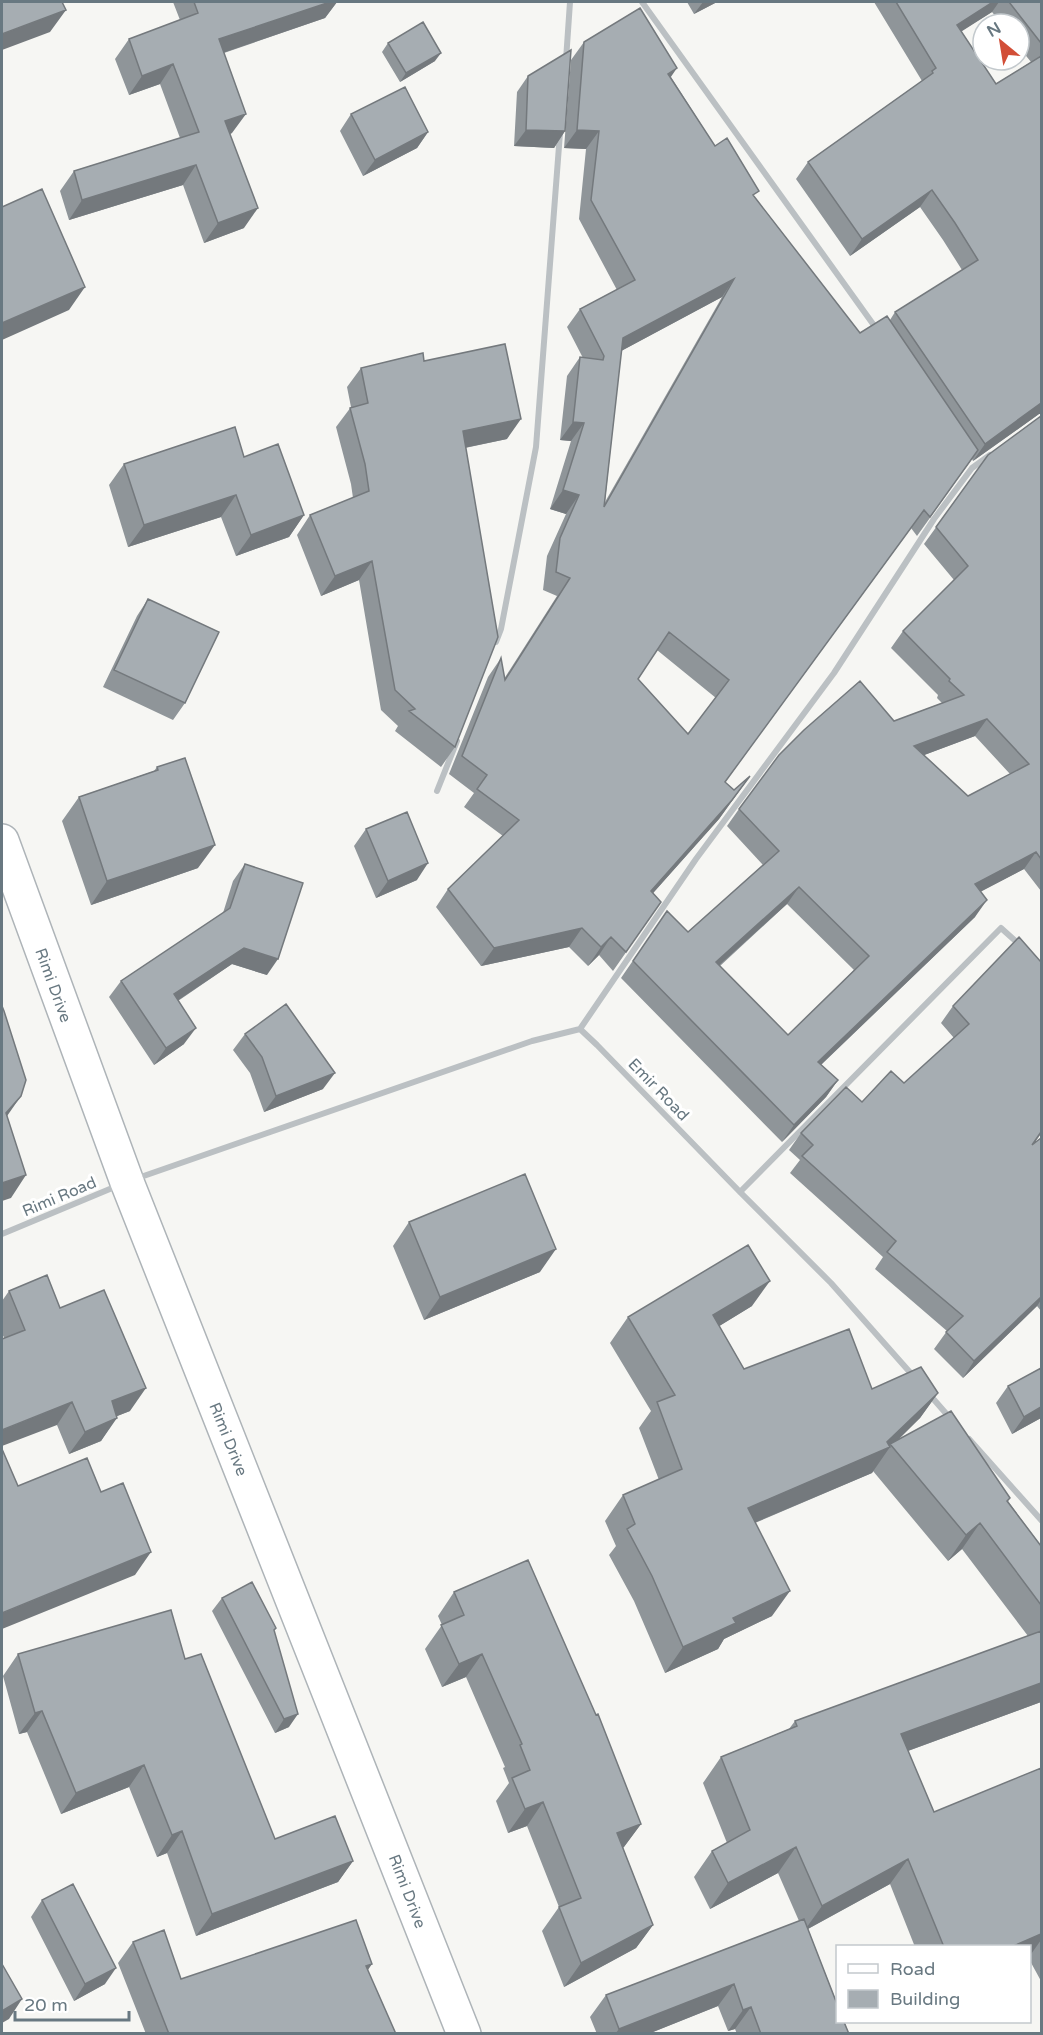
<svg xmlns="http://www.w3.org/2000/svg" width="1043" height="2035" viewBox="0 0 1043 2035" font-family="'Varela Round',sans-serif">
	<rect width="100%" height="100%" fill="#f6f6f3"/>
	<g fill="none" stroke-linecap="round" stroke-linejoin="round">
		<defs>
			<path id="secondary" d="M2,841L127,1182L464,2034"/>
		</defs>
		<!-- secondary casing -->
		<use href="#secondary" stroke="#aeb4b8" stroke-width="36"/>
		<!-- street -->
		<path stroke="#bbc0c3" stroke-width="6" d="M642,2L878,331
			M566,60L570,2
			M496,642L501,629L536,447L560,133
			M437,791L457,741
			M580,1029L696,859L834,673L934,519L972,468L990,455
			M135,1179L532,1041L580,1029L597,1045L740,1192L831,1283L915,1378
			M740,1192L1001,928L1021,946
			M2,1234L117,1186
			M929,1394L950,1418
			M969,1439L1042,1521"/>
		<!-- secondary -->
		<use href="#secondary" stroke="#fff" stroke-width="33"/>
	</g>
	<!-- wall -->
	<path fill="#8f9599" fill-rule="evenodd" d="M173,2H337L325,18L224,53L232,133L230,134L244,228L204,243L183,185L69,220L60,191L74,171L180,138L160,84L129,95L115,59L129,39L180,20Z
		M687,2H717L694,14Z
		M874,2H1041V414H1039L973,461L972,459L917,536L911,528L725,782L734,790L750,776L719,819L653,893L661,902L613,971L599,955L588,966L569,947L481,966L436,907L448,889L503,836L464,807L474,793L449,774L488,677L501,658L504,679L557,596L543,590L547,556L566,514L550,509L571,441L560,440L567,376L580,357L583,358L567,327L580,309L617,290L579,219L586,149L564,148L571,60L584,42L671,77L715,146L860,333L890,320L895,312L962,270L943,240L920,207L850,256L796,179L808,162L922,81ZM992,12L1002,24H1019V47L1031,62L996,84L961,31ZM722,297L605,502L621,351ZM657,650L716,698L688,734L638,679Z
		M388,43L435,61L400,82L382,52Z
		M528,76L565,131L554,148L514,146L517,92Z
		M351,114L428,132L417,148L363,176L340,131Z
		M424,361L507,439L465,448L455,747L441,767L395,731L398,726L381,710L359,580L321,596L297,535L310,515L353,498L351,484L336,427L351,407L347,387L361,368Z
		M1041,416V891L1024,869L981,891L975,917L821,1065L838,1080L826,1097L782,1142L621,978L667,911L688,932L763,865L727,826L739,809L894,721L942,703L937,698L938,695L891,648L903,631L954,580L924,544L988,455ZM975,736L1010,774L968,796L924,755ZM787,904L854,970L788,1035L720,966Z
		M244,457L304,515L289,537L236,556L221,517L128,547L109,485L124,464Z
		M148,599L185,703L173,720L103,687L137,616Z
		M157,767L198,868L91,905L62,821L79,797L154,771Z
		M366,829L417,880L376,898L354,846Z
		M245,864L267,975L232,964L178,1001L184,1044L154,1065L109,997L121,981L223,913L233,881Z
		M1041,962V1134L1035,1142L1041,1138V1311L1037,1306L963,1378L934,1349L947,1331L875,1269L883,1257L790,1173L800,1160L789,1150L801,1133L862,1102L904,1083L954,1038L941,1023L953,1006Z
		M245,1034L323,1089L264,1112L250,1073L233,1050Z
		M409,1222L540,1272L424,1320L393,1246Z
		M9,1291L60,1308L130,1411L117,1416L101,1441L69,1454L57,1425L2,1334V1301Z
		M752,1306L719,1326L744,1369L872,1389L938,1393L920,1418L897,1440L1010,1498L1008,1501L1041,1546V1702L908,1751L934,1812L1041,1768V1981L1029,1959V1947H915L890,1884L808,1929L849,2034H737L735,2029L728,2031L718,2006L648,2034H597L590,2017L606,1995L799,1921L778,1873L710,1909L694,1877L712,1851L727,1843L703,1783L721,1757L789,1729L795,1721L1028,1636L962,1549L948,1561L873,1471L872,1473L755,1523L772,1616L724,1639L718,1649L665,1673L634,1601L609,1555L616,1546L605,1521L623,1495L659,1480L639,1428L651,1411L610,1343L628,1317Z
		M1008,1386L1041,1418L1012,1434L996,1403Z
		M454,1592L641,1824L623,1848L653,1925L636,1948L564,1987L542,1931L559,1907L527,1826L508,1833L496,1801L509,1783L503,1768L505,1767L466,1677L442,1687L425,1649L442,1625L438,1616Z
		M222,1598L274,1631L289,1727L275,1733L212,1611Z
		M18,1654L185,1659L275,1839L353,1861L338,1882L196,1936L167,1853L157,1857L129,1787L61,1814L27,1732L19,1734L3,1676Z
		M42,1900L105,1984L74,2001L31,1917Z
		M133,1942L181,1979L368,1971L396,2034H146L118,1963Z"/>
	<!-- shaded-wall -->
	<path fill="#74797d" d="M330,2H337L325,18L205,59L219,39Z
		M703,2H717L694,14Z
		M993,2H999L992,12L945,42L957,25Z
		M66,10L50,32L2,50V34Z
		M441,53L435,61L400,82L406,73Z
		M173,64L160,84L129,95L142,76Z
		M677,68L664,87L668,74Z
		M246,114L232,133L212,141L225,121Z
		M526,130L565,131L554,148L514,146Z
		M577,130L599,131L586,149L564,148Z
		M428,132L417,148L363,176L375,160Z
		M196,165L183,185L69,220L82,200Z
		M932,190L920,207L850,256L862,239Z
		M258,208L244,228L204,243L218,223Z
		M734,279L722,297L610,357L623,338Z
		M85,287L69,310L2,340V323Z
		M1041,403V414H1039L973,461L985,444Z
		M521,419L507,439L449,451L463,431Z
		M573,422L584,423L571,441L560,440Z
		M563,490L579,495L566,514L550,509Z
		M236,495L221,517L128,547L144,525Z
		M304,515L289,537L236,556L251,535Z
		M372,561L359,580L321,596L335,576Z
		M987,719L975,736L903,763L914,746Z
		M750,776L719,819L638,910L651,891Z
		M215,845L198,868L91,905L107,881Z
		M1036,852L1024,869L963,901L975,884Z
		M428,863L417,880L376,898L388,881Z
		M799,887L787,904L704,979L716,962Z
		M987,900L975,917L806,1079L818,1062Z
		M582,928L569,947L481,966L494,948Z
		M611,937L599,955L588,966L601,947Z
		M244,948L278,959L267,975L232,964L162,1011L174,994Z
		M196,1028L184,1044L154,1065L166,1048Z
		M335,1073L323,1089L264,1112L276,1096Z
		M838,1080L826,1097L782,1142L794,1125Z
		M21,1096L5,1119L6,1113Z
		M26,1175L11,1198L2,1201V1183Z
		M556,1249L540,1272L424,1320L440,1297Z
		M770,1281L752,1306L695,1341L713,1315Z
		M1041,1297V1300L1037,1306L963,1378L974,1361Z
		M146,1388L130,1411L97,1424L112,1401Z
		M938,1393L920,1418L892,1446L890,1444L887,1448L890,1447L872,1473L730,1533L748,1508L887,1442Z
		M72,1402L57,1425L2,1446V1430Z
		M1041,1407V1418L1012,1434L1024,1417Z
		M117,1418L101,1441L69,1454L85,1432Z
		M980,1523L962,1549L948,1561L966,1535Z
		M151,1552L135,1575L2,1629V1613Z
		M790,1591L772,1616L724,1639L718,1649L665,1673L683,1647L733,1618Z
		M482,1654L466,1677L442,1687L459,1664Z
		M1041,1683V1702L883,1760L901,1734Z
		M42,1711L27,1732L19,1734L35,1713Z
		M298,1714L289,1727L275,1733L284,1719Z
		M144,1765L129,1787L61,1814L76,1793Z
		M543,1802L527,1826L508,1833L525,1809Z
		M641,1824L624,1847L601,1856L617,1833Z
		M182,1831L167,1853L157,1857L172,1835Z
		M796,1847L778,1873L710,1909L728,1883Z
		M908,1859L890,1884L804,1931L822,1906Z
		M353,1861L338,1882L196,1936L212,1914Z
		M653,1925L636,1948L564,1987L581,1963Z
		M1041,1934V1940L1029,1957V1947H1011Z
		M372,1964L357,1986L366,1966Z
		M116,1968L105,1984L74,2001L85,1984Z
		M734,1984L718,2006L648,2034H615L619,2029Z
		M22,1999L9,2019L2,2023V2011Z
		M751,2007L735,2029L728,2031L743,2010Z"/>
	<!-- building -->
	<path fill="#a6adb2" stroke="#74797d" stroke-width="1.5" fill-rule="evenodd" d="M2,2H62L66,10L2,34Z
		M194,2H330L219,39L246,114L225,121L258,208L218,223L196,165L82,200L74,171L199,132L173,64L142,76L129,39L198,13Z
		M896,2H993L957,25L996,84L1041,56V403L985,444L895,312L978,260L955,223L932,190L862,239L808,162L933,73L932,71L936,68Z
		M1009,2H1041V43Z
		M640,8L677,68L668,74L715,146L727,138L759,191L753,195L860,333L887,316L978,450L930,517L924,510L725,782L734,790L750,776L732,800L651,891L661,902L626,952L611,937L601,947L582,928L494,948L448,889L519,820L477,789L487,775L462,756L501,658L505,680L570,578L556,572L560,538L579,495L563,490L584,423L573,422L580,357L603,360L604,356L580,309L635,280L591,200L599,131L577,130L584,42ZM734,279L604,507L623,338ZM669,632L729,680L688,734L638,679Z
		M423,22L441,53L406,73L388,43Z
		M571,50L565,131L526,130L528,76Z
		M405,87L428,132L375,160L351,114Z
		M42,189L85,287L2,323V207Z
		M505,344L521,419L463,431L498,637L455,747L409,711L415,709L395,690L372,561L335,576L310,515L369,491L365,464L350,408L368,403L361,368L423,353L424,361Z
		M1041,416V859L1036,852L975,884L987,900L818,1062L838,1080L794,1125L633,961L667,911L688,932L779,851L739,809L779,755L804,730L860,681L894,721L964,695L949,681L950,679L903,631L968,566L936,527L988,455ZM987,719L1029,764L968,796L914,746ZM799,887L869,956L788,1035L716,962Z
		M235,427L244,457L278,444L304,515L251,535L236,495L144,525L124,464Z
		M148,599L219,632L185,703L114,670Z
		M185,758L215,845L107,881L79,797L158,770L157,767Z
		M407,812L428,863L388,881L366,829Z
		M245,864L303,883L278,959L244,948L174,994L196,1028L166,1048L121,981L230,908Z
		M1019,937L1041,962V1132L1032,1145L1041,1138V1297L974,1361L946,1332L963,1316L887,1252L896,1241L802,1156L813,1145L801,1133L846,1087L862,1102L891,1071L904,1083L969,1024L953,1006Z
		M286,1004L335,1073L276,1096L262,1057L245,1034Z
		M2,1006L4,1011L26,1080L21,1096L6,1113L26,1175L2,1183Z
		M525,1174L556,1249L440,1297L409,1222Z
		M748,1245L770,1281L713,1315L744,1369L849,1329L872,1389L921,1367L938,1393L887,1442L890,1447L748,1508L790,1591L733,1618L736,1623L683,1647L652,1576L627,1529L635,1524L623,1495L682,1469L657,1402L675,1395L628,1317Z
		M47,1275L60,1308L104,1290L146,1388L112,1401L117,1418L85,1432L72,1402L2,1430V1339L25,1330L9,1291Z
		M1041,1368V1407L1024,1417L1008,1386Z
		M951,1411L1010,1498L1007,1501L1041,1546V1605L980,1523L966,1535L890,1444Z
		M2,1449L18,1486L87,1458L101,1492L123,1483L151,1552L2,1613Z
		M528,1560L596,1715L598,1714L641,1824L617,1833L653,1925L581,1963L559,1907L581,1898L543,1802L525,1809L512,1778L530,1770L520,1745L522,1744L482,1654L459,1664L441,1625L464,1615L454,1592Z
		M252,1582L276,1628L274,1630L298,1714L284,1719L222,1598Z
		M171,1610L185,1659L201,1654L275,1839L335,1816L353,1861L212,1914L182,1831L172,1835L144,1765L76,1793L42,1711L35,1713L18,1654Z
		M1041,1631V1683L901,1734L934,1812L1041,1768V1934L1011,1947H944L908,1859L822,1906L796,1847L728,1883L712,1851L750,1830L721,1757L797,1726L795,1721Z
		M73,1884L116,1968L85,1984L42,1900Z
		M804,1919L837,2004V2022H844L849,2034H761L751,2007L743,2010L734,1984L619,2029L606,1995Z
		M356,1920L372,1964L366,1966L396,2034H169L133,1942L164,1930L181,1979Z
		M2,1964L22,1999L2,2011Z"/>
	<g text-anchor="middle" stroke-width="6" stroke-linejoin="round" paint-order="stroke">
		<!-- street labels -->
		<g font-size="16" fill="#687881" stroke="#fff">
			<text transform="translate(54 985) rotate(70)" y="6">Rimi Drive</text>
			<text transform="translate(659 1089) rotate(46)" y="6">Emir Road</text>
			<text transform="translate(59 1196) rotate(-23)" y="6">Rimi Road</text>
			<text transform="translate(229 1439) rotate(68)" y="6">Rimi Drive</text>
			<text transform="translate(408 1891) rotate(69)" y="6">Rimi Drive</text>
		</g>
	</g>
	<!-- border -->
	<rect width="1043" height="2035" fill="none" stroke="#687881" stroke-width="6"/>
	<!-- legend -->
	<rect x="836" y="1945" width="195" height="78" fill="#ffffff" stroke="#c3c9cd" stroke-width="1.5"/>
	<rect x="848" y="1964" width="30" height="9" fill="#ffffff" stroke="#c3c9cd" stroke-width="1.5"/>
	<text x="890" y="1975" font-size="18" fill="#687881">Road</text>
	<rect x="848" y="1990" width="30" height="18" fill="#a6adb2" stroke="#c3c9cd" stroke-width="1.5"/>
	<text x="890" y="2005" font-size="18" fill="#687881">Building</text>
	<!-- north arrow -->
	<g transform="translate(1001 42) rotate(330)"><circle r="28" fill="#ffffff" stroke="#c3c9cd" stroke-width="1.5"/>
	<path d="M0-4.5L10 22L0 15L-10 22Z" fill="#d24e37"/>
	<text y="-9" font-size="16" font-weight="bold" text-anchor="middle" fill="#687881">N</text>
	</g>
	<!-- scale -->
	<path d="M15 2011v9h114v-9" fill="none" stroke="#687881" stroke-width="3"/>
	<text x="24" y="2011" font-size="18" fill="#687881" stroke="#ffffff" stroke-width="4.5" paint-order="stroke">20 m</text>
</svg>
